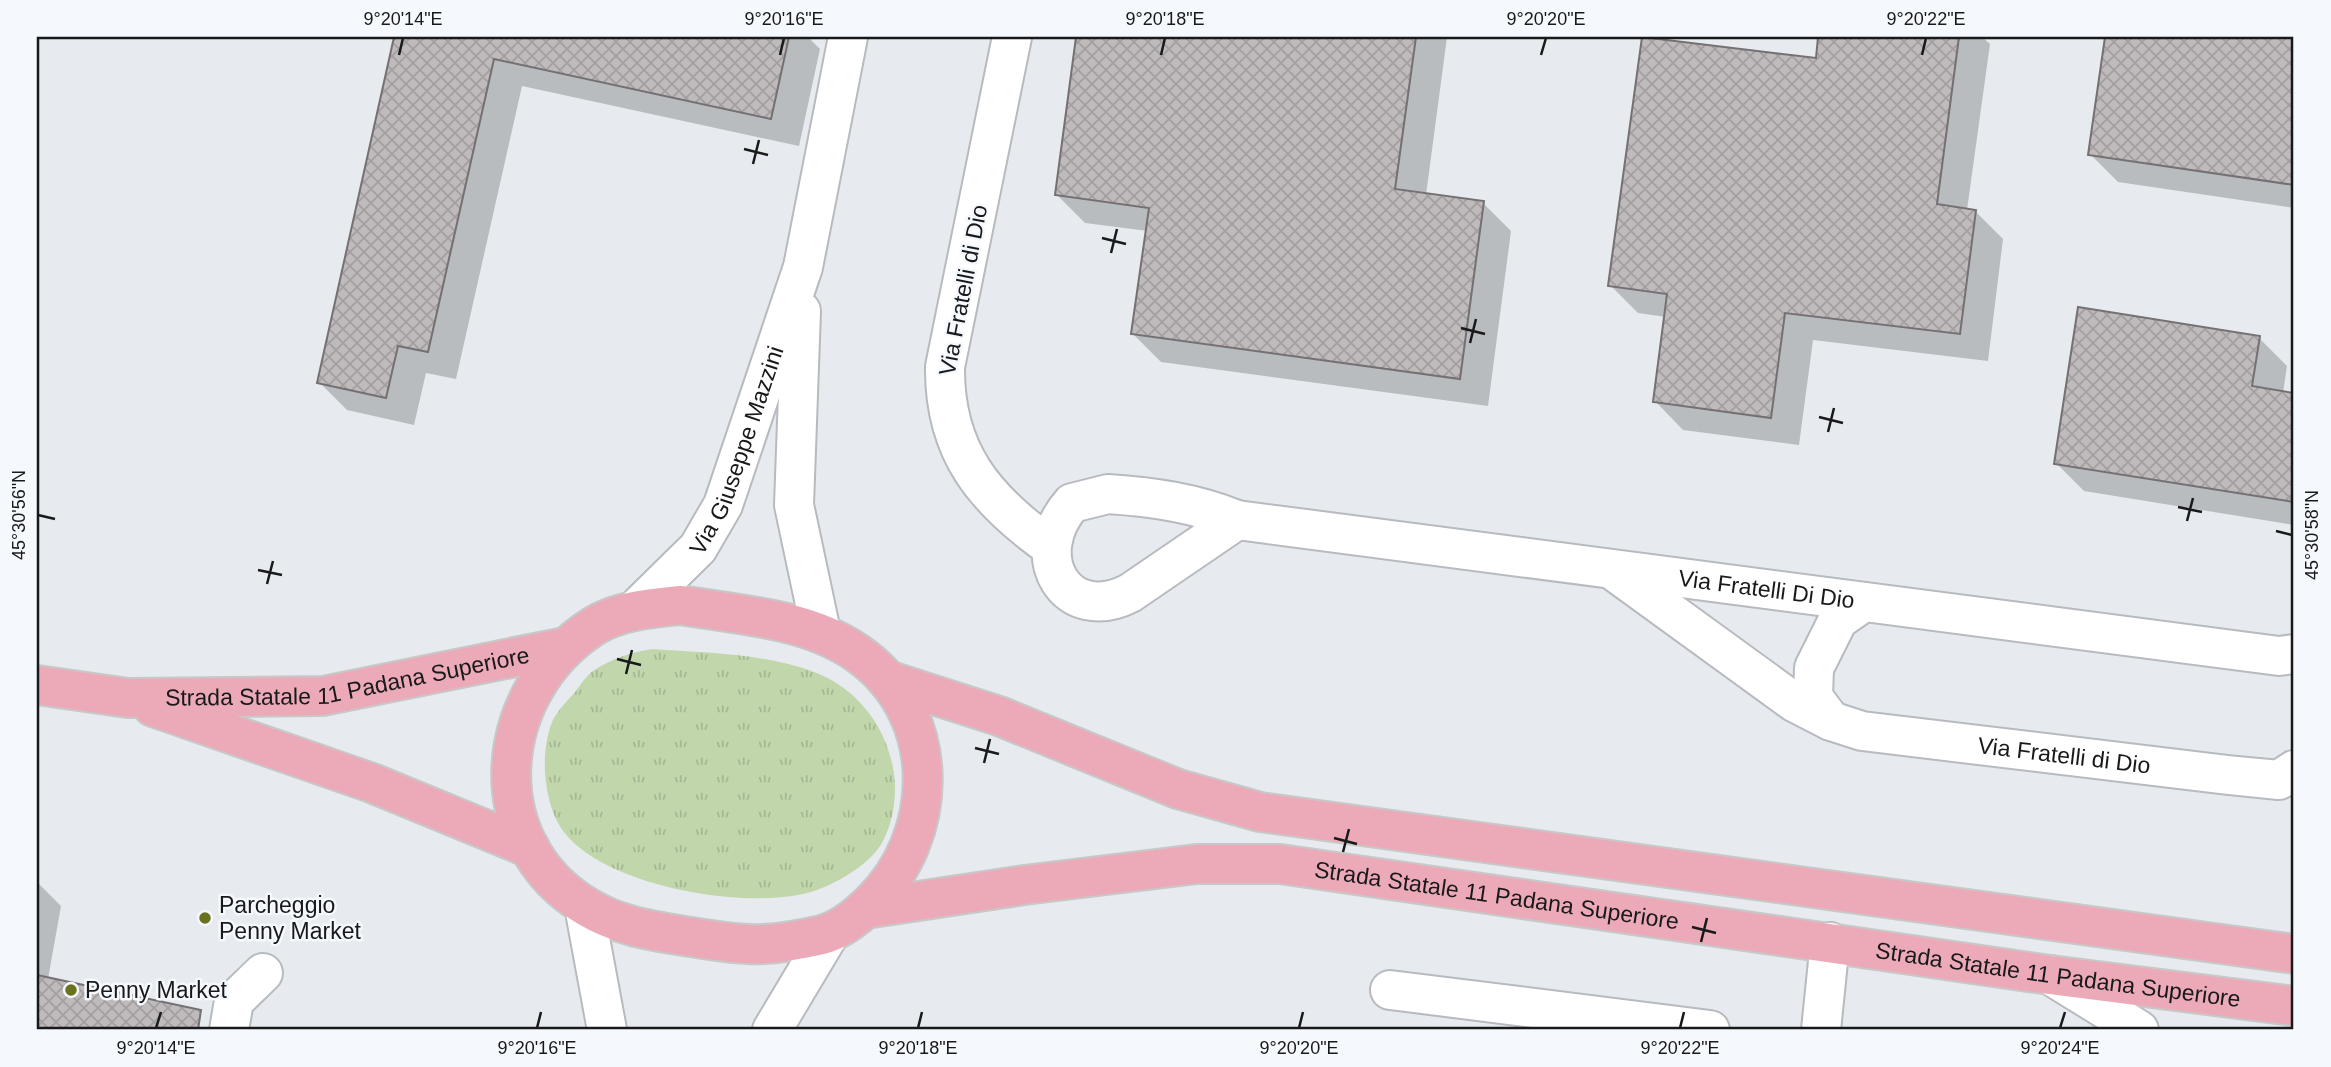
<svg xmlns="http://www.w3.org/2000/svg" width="2331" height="1067" viewBox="0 0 2331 1067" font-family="Arial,sans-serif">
	<defs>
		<pattern id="grass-tufts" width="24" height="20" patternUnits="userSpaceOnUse" patternTransform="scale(1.75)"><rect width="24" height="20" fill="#c1d6ab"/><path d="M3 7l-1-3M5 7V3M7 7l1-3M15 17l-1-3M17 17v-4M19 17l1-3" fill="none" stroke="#a5b793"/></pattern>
		<pattern id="building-cross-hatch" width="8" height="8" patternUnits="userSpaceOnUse" patternTransform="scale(1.75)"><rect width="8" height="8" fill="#bfbabc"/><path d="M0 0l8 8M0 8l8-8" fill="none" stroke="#a39fa1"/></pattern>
	</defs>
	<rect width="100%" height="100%" fill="#e7ebef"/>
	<!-- grass -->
	<path fill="url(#grass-tufts)" d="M652,649C706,653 763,653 814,672C880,696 915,777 883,841C872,863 839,882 817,890C754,913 593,887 558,823C543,795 540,749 553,720C558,710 569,699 576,691C581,684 586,676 593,671C612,658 630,653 652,649Z"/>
	<!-- shadow -->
	<path fill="#0003" d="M396,37H808L820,49L799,146L522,86L456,379L426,373L414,425L347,410L319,382Z
		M1078,37H1447L1426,195L1483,203L1511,231L1488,406L1161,362L1133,334L1148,231L1085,223L1057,195Z
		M1644,37L1817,60L1820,37H1982L1990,44L1967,210L1975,211L2003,239L1988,361L1813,340L1799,445L1683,430L1655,401L1666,317L1638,313L1610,285Z
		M2107,37L2294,38V208L2118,182L2090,154Z
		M2259,338L2287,366L2283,393L2294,394V525L2084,491L2056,463Z
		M37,882L61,906L48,979L174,1006L198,1030H37Z"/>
	<!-- building -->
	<path fill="url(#building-cross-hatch)" stroke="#757172" stroke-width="2" d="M394,37H789L771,119L494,59L428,352L398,346L386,398L317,383Z
		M1076,37H1416L1395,189L1484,201L1460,379L1131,334L1149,208L1055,195Z
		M1642,37L1816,58L1818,37H1959L1937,204L1976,210L1960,334L1785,313L1771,418L1653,402L1667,294L1608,286Z
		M2105,37H2294V185L2088,155Z
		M2078,307L2260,336L2252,386L2294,393V502L2054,464Z
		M37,975L201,1010L198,1030H37Z"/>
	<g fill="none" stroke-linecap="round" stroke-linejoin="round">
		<defs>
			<g id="minor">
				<path d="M1012,37L945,367C944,452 985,500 1051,547"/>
				<path d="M801,311L794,505L821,632"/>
				<path d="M1108,494C1153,497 1195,503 1237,520L1130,593C1066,626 1025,556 1072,503Z"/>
				<path id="s1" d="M1237,520L2279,656L2294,654"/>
				<path id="s2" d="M1615,572L1794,702L1831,721L1862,731L2228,775L2279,780L2294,770"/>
				<path id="s3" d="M635,610L698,548L723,505L803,267L848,37"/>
				<path d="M1831,721L1813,697L1814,668L1838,620L1864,602"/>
				<path d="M584,906L607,1030"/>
				<path d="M2050,975L2139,1030"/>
				<path d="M1390,990L1710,1030"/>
				<path d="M229,1030L234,1001L263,973"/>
				<path d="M772,1030L830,933"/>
				<path d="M1821,1030L1830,942"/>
			</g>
			<g id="major">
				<path d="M681,605C744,616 812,618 864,658C943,719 939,836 872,902C858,916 840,930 822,935C766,948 746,946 691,937C654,931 620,927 587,907C478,842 492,691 594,626C620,610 652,608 681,605Z"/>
				<path d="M887,680L999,716L1178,789L1260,812L2294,954"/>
				<path id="s4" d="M37,685L128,698L323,696L565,647"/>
				<path d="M153,707L372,783L530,848"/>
				<path id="s5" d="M865,909L1024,885L1197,864H1280L2050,975L2294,1006"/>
			</g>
		</defs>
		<!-- minor casing -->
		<use href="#minor" stroke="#b7babe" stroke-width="42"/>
		<!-- major casing -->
		<use href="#major" stroke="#c8c8c8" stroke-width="42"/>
		<!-- minor -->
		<use href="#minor" stroke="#fff" stroke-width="38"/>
		<!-- major -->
		<use href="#major" stroke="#ecaab8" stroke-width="38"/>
	</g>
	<!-- ticks -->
	<path fill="none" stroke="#18191a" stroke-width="2.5" d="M399,55L403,38M780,55L784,38M1161,55L1165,38M1541,55L1546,38M1922,55L1926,38M744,149L768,155M753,164L759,140M1102,238L1126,244M1111,253L1117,229M1461,328L1485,334M1470,343L1476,319M1819,417L1843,423M1828,432L1834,408M2178,507L2202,512M38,515L55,519M2187,521L2193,498M2276,531L2292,535M258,570L282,575M267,584L273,561M617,659L641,665M626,674L632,650M975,748L999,754M984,763L990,739M1334,838L1357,844M1343,852L1349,829M1692,927L1716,933M1701,942L1707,918M156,1028L161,1012M537,1028L541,1012M918,1028L922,1012M1299,1028L1303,1012M1680,1028L1684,1012M2060,1028L2065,1012"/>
	<!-- markers -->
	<g fill="#69731d" stroke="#f5f8fc" stroke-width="2.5">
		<circle cx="205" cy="918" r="7"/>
		<circle cx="71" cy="990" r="7"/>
	</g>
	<g text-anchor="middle" stroke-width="5" stroke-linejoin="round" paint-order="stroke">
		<!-- street labels -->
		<g font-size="23" fill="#18191a" stroke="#f5f8fc">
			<text transform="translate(963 290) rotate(-79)" y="8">Via Fratelli di Dio</text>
			<text dy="8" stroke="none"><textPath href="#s3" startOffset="194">Via Giuseppe Mazzini</textPath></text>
			<text dy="8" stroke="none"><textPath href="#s1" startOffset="534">Via Fratelli Di Dio</textPath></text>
			<text dy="8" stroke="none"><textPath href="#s4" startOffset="313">Strada Statale 11 Padana Superiore</textPath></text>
			<text dy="8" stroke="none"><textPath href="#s2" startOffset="499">Via Fratelli di Dio</textPath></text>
			<text dy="8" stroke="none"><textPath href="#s5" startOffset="637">Strada Statale 11 Padana Superiore</textPath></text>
			<text dy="8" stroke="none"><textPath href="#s5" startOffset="1204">Strada Statale 11 Padana Superiore</textPath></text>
		</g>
		<!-- poi labels -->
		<g font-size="23" fill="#18191a" stroke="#f5f8fc" text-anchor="start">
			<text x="219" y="913">Parcheggio<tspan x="219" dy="26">Penny Market</tspan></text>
			<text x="85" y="998">Penny Market</text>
		</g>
	</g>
	<!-- border -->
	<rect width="2331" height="1067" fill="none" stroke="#f5f8fc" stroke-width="77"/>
	<rect x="38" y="38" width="2254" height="990" fill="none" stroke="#18191a" stroke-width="2.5"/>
	<g font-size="18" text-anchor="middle" fill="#18191a">
		<text x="403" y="25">9°20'14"E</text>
		<text x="784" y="25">9°20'16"E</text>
		<text x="1165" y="25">9°20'18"E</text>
		<text x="1546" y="25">9°20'20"E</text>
		<text x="1926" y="25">9°20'22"E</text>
		<text transform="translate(19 515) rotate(-90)" y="6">45°30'56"N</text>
		<text transform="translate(2312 535) rotate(-90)" y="6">45°30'58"N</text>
		<text x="156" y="1054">9°20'14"E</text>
		<text x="537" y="1054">9°20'16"E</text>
		<text x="918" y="1054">9°20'18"E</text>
		<text x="1299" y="1054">9°20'20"E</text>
		<text x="1680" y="1054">9°20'22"E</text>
		<text x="2060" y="1054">9°20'24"E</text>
	</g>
</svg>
